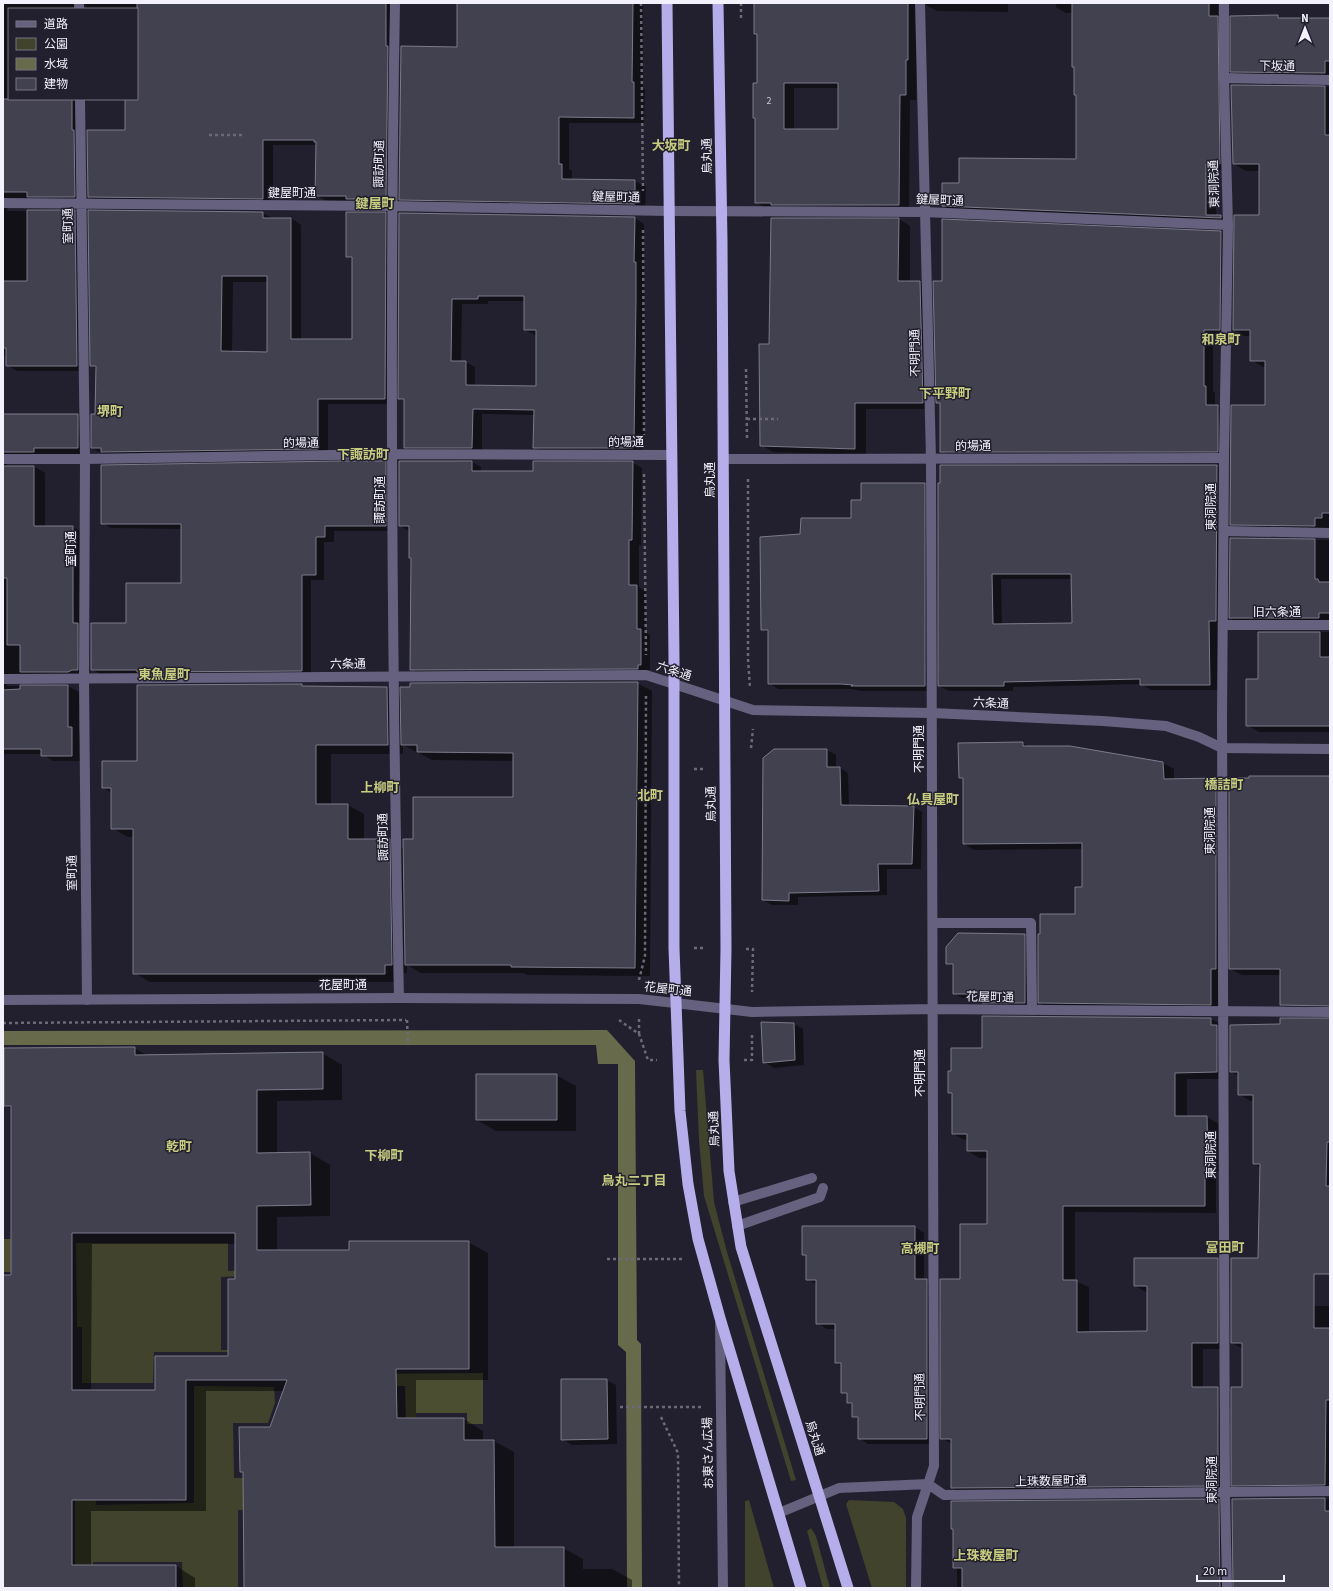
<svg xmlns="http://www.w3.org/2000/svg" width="1333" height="1591" viewBox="0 0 1333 1591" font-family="'Source Sans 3','Noto Sans JP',sans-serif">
	<rect width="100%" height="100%" fill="#22202e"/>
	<!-- green -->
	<path fill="#41432c" d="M696,1070H703L714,1202L727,1252L796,1480L791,1481L704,1196L699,1140Z
		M76,1243H228V1271L247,1270V1276L221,1277V1350H249V1352H154L153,1383H82V1327H77Z
		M194,1386L274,1387L275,1403L268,1423H233L234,1478H295L307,1509L238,1510V1588H183L182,1562H93L92,1588H75V1468H96V1505L194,1503Z
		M749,1500L774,1588H745V1501Z
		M849,1500L894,1502L903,1509L906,1518V1588H872L846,1504Z
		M811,1528L816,1536L830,1588H823L807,1531Z"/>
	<!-- forest -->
	<path fill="#4c4e31" d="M3,1239H49V1272H3Z
		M483,1373V1424H467V1413H416V1424H406L405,1386H356V1374Z"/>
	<!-- water -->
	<path fill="#676a4b" d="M607,1030L635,1061L637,1340L641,1344L642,1588H627L626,1352L618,1345V1064H598L596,1045H3V1031Z"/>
	<!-- shadow -->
	<path fill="#0007" fill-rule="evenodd" d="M3,3H396V205L327,201L316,195L317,145H273V204L99,203L89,197L126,131V99H137V9H85L86,5H84V9H9V99H82L85,203L8,205L7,211H75L85,217L88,371H17L7,365V356H3V99H4Z
		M458,3H643V88L645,89L644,123H569V169L572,171V180L635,181L646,187L645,209L411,205L400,199L458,48Z
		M754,3H1008V12L937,11L927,6V4L918,11L916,100H910L909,211L765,208L756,202L758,36L755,34ZM794,88H839V130H794Z
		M1056,3H1218V18L1227,23L1229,170H1216V216H1221L1231,222L953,211L943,206L960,184L1077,160V95L1073,13H1066L1056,7Z
		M1277,16L1283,19H1330V79L1243,78L1232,71Z
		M1232,86L1330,87V532L1243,531L1231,524L1266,406V367H1263L1251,360V336H1245L1234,330L1260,216V171H1246L1234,164Z
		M262,213L273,218H291L301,225V340H353V260L347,256L386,213L396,220V404H328V454H103L92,448L96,415L97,369L91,365ZM233,282H268V353H232Z
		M400,214L635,218L644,224L645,393L644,445H642V454L544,453L534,447L535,415L482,414V453H415L405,447V402L399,398ZM488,301H525V330L535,335H537V387L475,386V367L466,362H461L462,304H488Z
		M899,219L910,226V282H920L931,288L934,409H866V455L773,452L761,445L770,345Z
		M943,220L1221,232L1230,238L1229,335H1213V392H1215V406H1218L1227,411V456L951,457L942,451V404L937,402L943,282Z
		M3,415H78L88,421L89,454H45V458L11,459L7,465V466H34L45,473V527H73L84,533L88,676L10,679L7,685V686H68L79,692V733L82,734V761H53L42,754H3Z
		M385,462L394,467V531H334V542H324V580H311V675L100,674L92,669L127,624L182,584V529L111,528L102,523Z
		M472,462L481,467V472H534L632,462L642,468L641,545H639V587L646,592V633L650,635V670L421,675L411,669L412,559L410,558V532L400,526Z
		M941,466H1217L1227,471L1219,690H1151L1141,684L1013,687V691H949L939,686ZM1001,579H1072L1073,624L1002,625Z
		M924,484L933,489L934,691H861L851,689H778L769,683V633L762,629L801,535L852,519L862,501Z
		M1231,539L1330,540V625H1242L1230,618Z
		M1259,632H1330V732H1259L1247,725L1259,680Z
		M637,683L652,691L650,976L527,975L523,973H421L407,965V973H400V982H150L134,973V837H128L112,828V793L103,788L138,762V686L302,685L306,687L387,688L401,696ZM403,745L432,760L514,761V798L404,849L389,840H364V814L348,805H331V754H403Z
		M1023,743L1029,747H1070L1163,763L1174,769V780L1215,779L1226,785L1222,1010L1050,1009L1039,1003L1076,915L1083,888V849L974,850L964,844V780L960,778Z
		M827,750L836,755V768H840L848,773L849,806L914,807L922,812L921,869H887V895L798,897V905H772L763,900Z
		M1330,777V1011H1292L1281,1005V975H1242L1230,969Z
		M1024,935L1032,940L1033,1007H991L983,1002V998H962L954,994V967L947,963Z
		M983,1017L1211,1019L1223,1025L1228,1079H1187V1117H1207L1219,1124L1220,1171H1216V1213L1075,1212V1281L1089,1287V1333L1148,1332V1293L1135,1286L1217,1259L1229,1266V1349H1203V1388H1218L1230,1395V1492L964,1495L952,1488V1444L941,1438L988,1225V1158H979L968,1151V1140H965L953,1134V1095L949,1093L952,1072L983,1049Z
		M1330,1019V1270H1301V1306H1330V1491H1244L1232,1485L1243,1388V1349L1232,1343L1259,1259L1261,1168L1254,1164V1101H1250L1239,1094V1076L1231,1072L1281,1025Z
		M794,1024L803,1029L804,1065L774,1068L764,1062Z
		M134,1048L148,1056L322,1053L342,1065V1100L277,1101V1154L310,1153L330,1165V1216L277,1217V1251H350L468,1242L488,1253V1380H416V1419H464L483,1431V1441H494L514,1452V1548H563L583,1559V1569H612L632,1580V1588H245L244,1474L241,1472L270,1428L284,1391H206V1511H91V1566H176L195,1578V1588H3V1276H12V1109L5,1106V1097H3V1049ZM92,1244H236V1280L229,1357L156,1391H91Z
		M556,1075L576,1086V1131H496L477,1120Z
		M915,1227L924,1233V1280L936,1286L937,1444H868L859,1438V1420L853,1416V1406L848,1403V1395L842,1392V1366L836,1362V1329H827L817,1323L816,1284L807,1279V1256L803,1254Z
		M606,1380L616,1385L617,1444L572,1445L562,1439Z
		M1330,1499V1588H1234L1233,1500Z
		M1218,1500L1230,1506L1231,1588H957V1569L954,1568V1530L952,1529Z"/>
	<!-- building -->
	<path fill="#424150" stroke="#7c7b8b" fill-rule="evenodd" d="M137,3H386V46H388L386,199H346V196H315L316,142H314V140H263V199L88,197L87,130H125V99H137Z
		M457,3H633L632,82H634V118L559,117V164H562V179L635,180V204L399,200L401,46L457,47Z
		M754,3H908V60H906V95H900L899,205H771V203H755V118H753V83H757V34H754ZM784,83H838V129H784Z
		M1072,3H1209V16H1218L1220,164H1206V215H1221V218L942,206V183H959V158L1076,159V95H1074V67H1072Z
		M1278,15V18H1330V61H1325V73L1230,72V16Z
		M1231,85L1325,86V135H1330V513H1322V518H1315V526L1230,525L1231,405H1265V361H1250V330H1233L1234,215H1259V164H1233Z
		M3,99H72V130H74L75,197H27V192H3Z
		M27,210H75L77,366H6V348H3V281H27Z
		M88,210L263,212V218H291V339H352V257H346V212H386L385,399H318V449L101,452V448H91V414H95L96,366H90ZM222,276H267V352L221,351Z
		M399,213L635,217L634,262H636V300L634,440H633V448H533L534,410L473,409L472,448H404V399H398ZM478,296H524V330H536V386L466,385V361H451L452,299H478Z
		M771,218H899L898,281H920L923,403H855V449L760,446L759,344H769Z
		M942,219L1221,231L1220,330H1204V386H1206V405H1218V452H940V403H936L933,281H942Z
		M3,414H78V448H34V452H3Z
		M341,461H386V526H325V537H316V575H302V671L137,672V670H91V623H126V583H181V524H101V465Z
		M399,461H472V471H533V461H633L632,540H629V585H637V629H641V665H638V669L410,670L411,558H409V526H399Z
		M940,465H1217L1216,621H1209L1210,685H1140V679L1004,682V686H938V483H940ZM992,574H1071L1072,623L993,624Z
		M3,466H34V526H73V623H78V670H72L68,672H20V645H7V578H3Z
		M861,483H925V686H851L853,685L841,684H768V630H761L760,537L800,534L801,518H851V500H861Z
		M1230,538L1315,539V579H1318L1319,582H1330V613H1319V618H1229Z
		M1258,632H1320V657H1330V726H1246V679H1258Z
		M638,682L635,968L511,967V965H405L403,839H413V797H513V753L417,752V745H401L400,687H410V683Z
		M302,684V686L387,687L388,745H316V804H348V839H390L392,965H385V974H133V829H111V788H102V761H137V685Z
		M20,685H68V727H72V756H41V749H3V690L20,689Z
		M1023,742V746H1070L1163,762L1164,779L1216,778V969H1211V1005L1038,1003V934H1040V914H1075V887H1082V843L963,844V778H959L958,743Z
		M774,749H827V767H840L841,805L914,806L912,864H878L879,891L789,893V901L762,900L763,758Z
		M1249,776H1330V1006L1280,1005V969H1229V778H1249Z
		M958,933L1025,934V1003H982V994H953V964H946V947Z
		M982,1016L1211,1018V1025H1217V1072L1175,1073V1116H1207L1208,1164H1205V1206H1063V1280H1077V1332L1147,1331V1286H1134V1258H1218V1343H1192V1387H1218V1486L951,1488V1439H940V1279H960V1224H987V1151H967V1134H952V1093H948V1071H951V1048H982Z
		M1280,1018H1330V1142H1327L1326,1186H1330V1274H1314V1328H1330V1400H1326L1325,1485L1231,1486V1387H1242V1343H1231V1258H1258L1260,1164H1253V1095H1238V1072H1230V1025L1280,1024Z
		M761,1022L794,1023L795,1060L763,1063Z
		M135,1047V1055L323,1052V1089L257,1090V1153L310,1152L311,1205L257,1206V1250H349V1241H469V1369H396L397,1418H464V1440H494L495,1547H564V1588H244L243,1472H240L239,1427H270L287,1380H186V1500H72V1565H176V1588H3V1275H11V1106H4V1048ZM72,1233H235V1279H228V1356H155V1390H72Z
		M476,1074H557V1120H476Z
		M802,1226H915V1279H927V1439H858V1417H852V1403H847V1393H841V1363H835V1324H816V1280H806V1255H802Z
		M561,1379H607L608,1439L561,1440Z
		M1325,1498V1511H1330V1588H1233L1232,1499Z
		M1219,1499L1220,1588H962V1568H953V1529H951V1501Z"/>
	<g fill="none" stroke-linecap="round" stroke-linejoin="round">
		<!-- path -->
		<path stroke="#6c6a77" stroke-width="2.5" stroke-dasharray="3 3" stroke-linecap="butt" d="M641,3L643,191
			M741,3V20
			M209,135H245
			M643,230L644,435
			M746,369L747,438
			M747,419H778
			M644,474L646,655
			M748,479V659L750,688
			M751,748L753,729
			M694,769H705
			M694,948H705
			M746,949H753L752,992
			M639,980L645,956L646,696
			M639,1019V1034
			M407,1020L408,1045
			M619,1020L639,1034L648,1060H657
			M3,1023L406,1020
			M744,1060H752V1033
			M607,1259H683
			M620,1407H701
			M661,1417L678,1453L679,1588"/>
		<!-- service -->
		<path stroke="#65617f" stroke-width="10" d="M1224,78L1330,80
			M668,211L924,212L1228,225
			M723,459L1224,458
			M1224,531L1330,533
			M1223,625H1330
			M933,923H1031L1032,1010
			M733,1202L812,1178
			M737,1226L820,1197L823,1188"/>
		<!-- pedestrian -->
		<path stroke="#65617f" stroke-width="10" d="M3,679L646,675L674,684
			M720,1324L723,1588"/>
		<!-- minor -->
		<path stroke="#65617f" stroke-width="10" d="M79,3V9
			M395,3C389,335 392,666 399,998
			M1224,3V78L1228,225L1224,458L1222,717L1225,1492L1227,1588
			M80,99L85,459L84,679L87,1000
			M3,203L391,206L668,211
			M3,459H85L393,454L672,455
			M675,1003L752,1012L933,1009L1330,1012
			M779,1513L839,1488L928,1484L944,1495L1330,1491
			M916,1588L917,1517L934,1466L931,459L920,3"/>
		<!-- tertiary -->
		<path stroke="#65617f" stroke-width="10" d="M674,684L753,710L932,713L1103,721L1166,726L1199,737L1222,748L1330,749
			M3,1000L399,998L639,999L675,1003"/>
		<!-- trunk -->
		<path stroke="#b6aeeb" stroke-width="11" d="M667,3L674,658V948L680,1111L688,1184L698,1239L720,1318L801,1588
			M718,3L722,241L726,949L724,1060L729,1171L741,1247L848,1588"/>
	</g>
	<g text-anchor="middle" stroke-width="3" stroke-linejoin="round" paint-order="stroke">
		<!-- number labels -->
		<g font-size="10" fill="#c7c6d1">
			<text x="769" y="104">2</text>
		</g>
		<!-- street labels -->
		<g font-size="12" fill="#f3f2fc" stroke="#22202e">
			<text transform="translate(1277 66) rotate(1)" y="4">下坂通</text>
			<text transform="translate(707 156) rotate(-91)" y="4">烏丸通</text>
			<text transform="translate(379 164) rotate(-89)" y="4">諏訪町通</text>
			<text transform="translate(1214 184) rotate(-92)" y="4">東洞院通</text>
			<text x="292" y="197">鍵屋町通</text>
			<text transform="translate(616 197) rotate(1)" y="4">鍵屋町通</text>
			<text transform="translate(940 200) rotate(2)" y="4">鍵屋町通</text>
			<text transform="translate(68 226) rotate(-91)" y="4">室町通</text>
			<text transform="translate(915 353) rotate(-91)" y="4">不明門通</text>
			<text x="626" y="446">的場通</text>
			<text transform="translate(301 443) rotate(-1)" y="4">的場通</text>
			<text x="973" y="450">的場通</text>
			<text transform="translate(710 480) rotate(-90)" y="4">烏丸通</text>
			<text transform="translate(380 500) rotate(-90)" y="4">諏訪町通</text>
			<text transform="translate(1211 507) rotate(-90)" y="4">東洞院通</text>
			<text transform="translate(71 549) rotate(-90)" y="4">室町通</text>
			<text x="1277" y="616">旧六条通</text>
			<text transform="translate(348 664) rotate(-1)" y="4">六条通</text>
			<text transform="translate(674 671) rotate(18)" y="4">六条通</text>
			<text transform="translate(991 703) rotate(3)" y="4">六条通</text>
			<text transform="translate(919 749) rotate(-90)" y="4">不明門通</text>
			<text transform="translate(711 804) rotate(-91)" y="4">烏丸通</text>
			<text transform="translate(1210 831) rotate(-90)" y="4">東洞院通</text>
			<text transform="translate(383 837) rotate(-91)" y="4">諏訪町通</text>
			<text transform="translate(72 873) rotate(-91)" y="4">室町通</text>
			<text x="343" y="989">花屋町通</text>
			<text transform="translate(668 989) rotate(6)" y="4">花屋町通</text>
			<text transform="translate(990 997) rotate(1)" y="4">花屋町通</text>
			<text transform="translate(920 1073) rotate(-90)" y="4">不明門通</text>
			<text transform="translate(714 1129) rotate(-92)" y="4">烏丸通</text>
			<text transform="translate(1211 1155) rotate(-90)" y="4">東洞院通</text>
			<text transform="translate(920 1397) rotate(-91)" y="4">不明門通</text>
			<text transform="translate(815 1438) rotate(72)" y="4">烏丸通</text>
			<text transform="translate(708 1453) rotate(-91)" y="4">お東さん広場</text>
			<text transform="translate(1212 1480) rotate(-90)" y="4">東洞院通</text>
			<text transform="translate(1051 1481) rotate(-1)" y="4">上珠数屋町通</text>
		</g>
		<!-- neighbourhood labels -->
		<g font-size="13" font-weight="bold" fill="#c8cd80" stroke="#22202e">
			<text x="671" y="150">大坂町</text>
			<text x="375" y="208">鍵屋町</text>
			<text x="1221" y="344">和泉町</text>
			<text x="945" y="398">下平野町</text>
			<text x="110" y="416">堺町</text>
			<text x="363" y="459">下諏訪町</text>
			<text x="164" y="679">東魚屋町</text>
			<text x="1224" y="789">橋詰町</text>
			<text x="380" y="792">上柳町</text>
			<text x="650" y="800">北町</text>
			<text x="933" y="804">仏具屋町</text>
			<text x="179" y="1151">乾町</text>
			<text x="384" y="1160">下柳町</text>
			<text x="634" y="1185">烏丸二丁目</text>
			<text x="1225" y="1252">富田町</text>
			<text x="920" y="1253">高槻町</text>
			<text x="986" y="1560">上珠数屋町</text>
		</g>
	</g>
	<!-- border -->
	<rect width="1333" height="1591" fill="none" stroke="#f3f2fc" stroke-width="8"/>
	<!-- legend -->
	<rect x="8" y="8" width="130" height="92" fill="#22202e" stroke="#767480"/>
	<rect x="16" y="21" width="20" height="6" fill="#65617f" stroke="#767480"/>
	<text x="44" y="28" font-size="12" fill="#f3f2fc">道路</text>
	<rect x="16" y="38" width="20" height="12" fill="#41432c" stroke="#767480"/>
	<text x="44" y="48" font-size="12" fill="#f3f2fc">公園</text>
	<rect x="16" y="58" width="20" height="12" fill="#676a4b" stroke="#767480"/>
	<text x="44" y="68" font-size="12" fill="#f3f2fc">水域</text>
	<rect x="16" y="78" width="20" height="12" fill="#424150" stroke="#767480"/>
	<text x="44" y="88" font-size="12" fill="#f3f2fc">建物</text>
	<!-- north arrow -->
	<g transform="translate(1305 28)" stroke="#22202e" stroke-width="3" paint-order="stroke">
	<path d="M0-3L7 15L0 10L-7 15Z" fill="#f3f2fc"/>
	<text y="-6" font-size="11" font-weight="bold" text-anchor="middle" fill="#f3f2fc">N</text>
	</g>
	<!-- scale -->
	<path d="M1197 1575v6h87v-6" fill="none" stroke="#f3f2fc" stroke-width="2"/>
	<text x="1203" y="1575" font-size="12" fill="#f3f2fc" stroke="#22202e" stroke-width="3" paint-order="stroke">20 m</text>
</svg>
